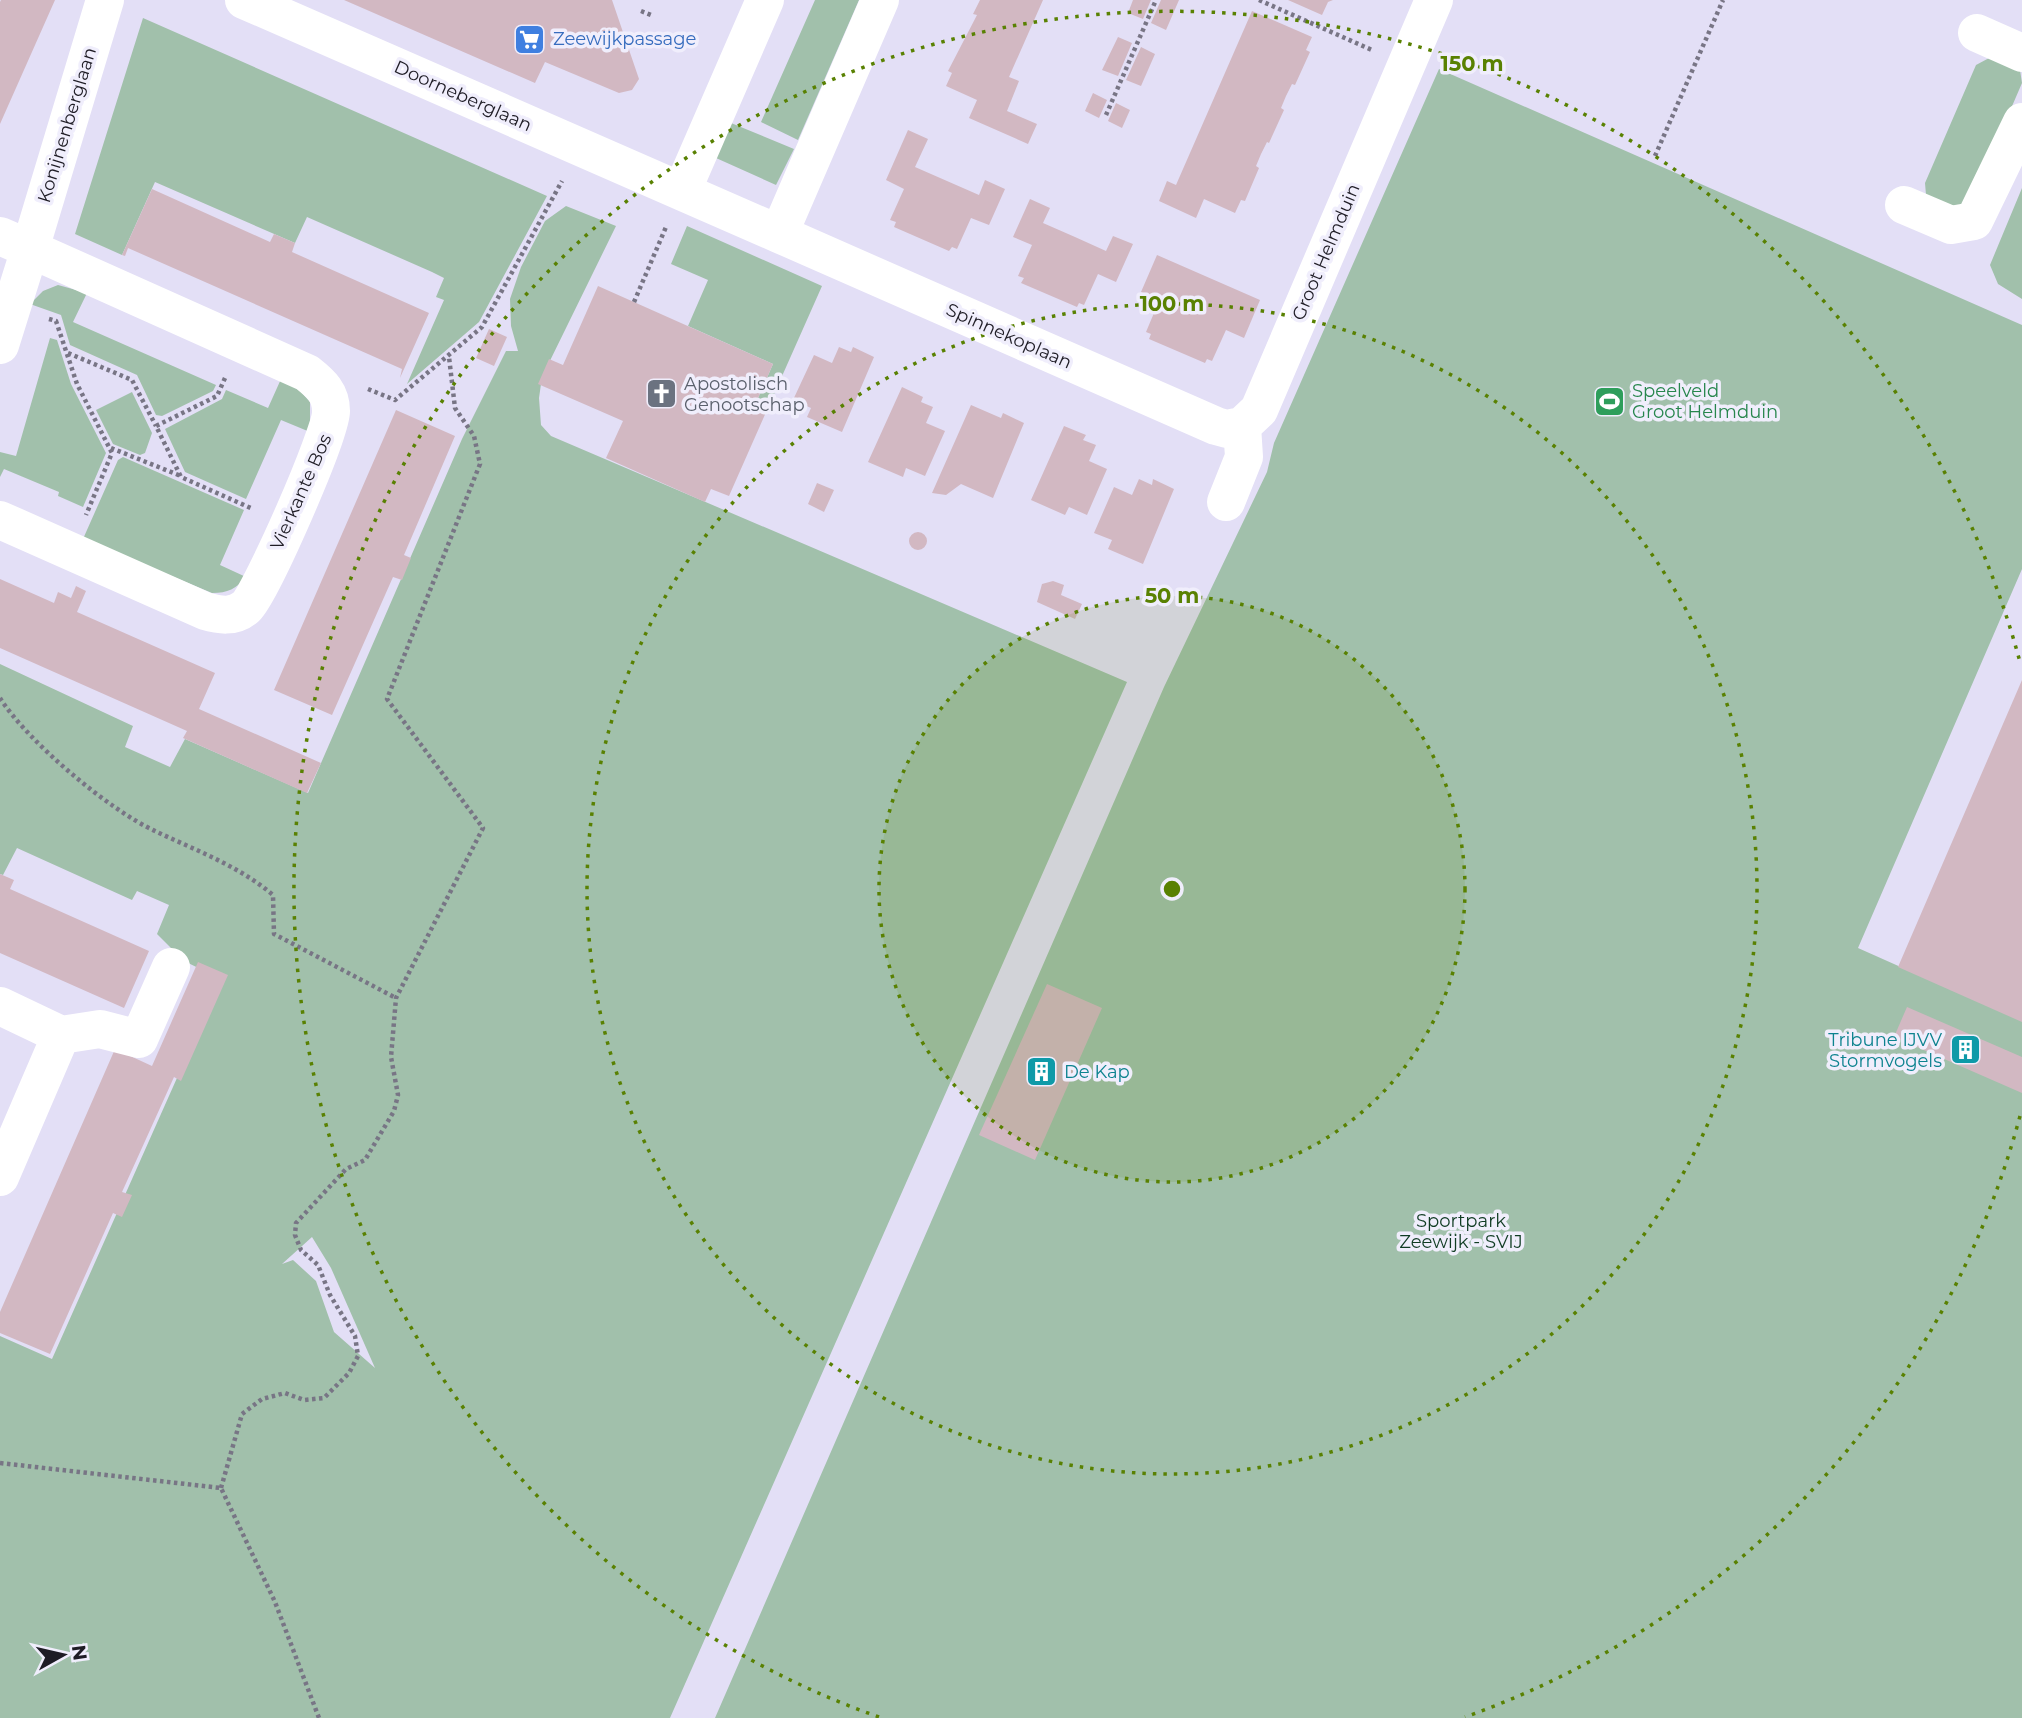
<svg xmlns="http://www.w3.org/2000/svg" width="2022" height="1718" viewBox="0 0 2022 1718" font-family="Montserrat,sans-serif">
	<rect width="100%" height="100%" fill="#e3dff6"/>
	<!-- green -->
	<path fill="#a1c0ab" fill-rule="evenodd" d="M815,0H859L798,140L761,122Z
		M143,18L547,196L479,322L407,384L444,300L436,297L444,278L432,272L307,217L295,243L155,182L122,255L75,234Z
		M1991,57L2020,70L2022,83L1970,204L1963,210L1926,195L1925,183L1976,65Z
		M1439,69L2022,325V569L1858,948L2022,1021V1718H715L1164,687L1267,472L1274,443Z
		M731,123L794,149L776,185L716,158Z
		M2022,188V299L1998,284L1990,265Z
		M566,206L616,226L542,377L539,398L541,425L551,436L1127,682L670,1718H0V1336L52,1359L221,979L184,961L157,934L169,905L137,891L132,900L17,848L3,875L0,874V664L133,726L125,747L170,767L185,739L308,793L462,439L506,351H518L511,326L510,299L521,267L545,221ZM312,1237L331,1268L375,1368L334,1332L316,1281L293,1260L282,1264Z
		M687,226L822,286L767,410L755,405L773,364L688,326L708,280L671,264Z
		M58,285L87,293L73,322L216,385L213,391L162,416L156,415L137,375L70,345L61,315L30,304L43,291Z
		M50,338L57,340L71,384L106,453L83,507L58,496L59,492L4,469L0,477V452L16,456Z
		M281,379L296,386L310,402V432L281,420L246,499L185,472L165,429L222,399L226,390L268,408Z
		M132,392L152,433L145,453L140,455L113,444L96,410Z
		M123,457L244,510L220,565L246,577C236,589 228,593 212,593L83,539L118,460Z"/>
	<!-- building -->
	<path fill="#d2b8c2" d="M1,0H55L0,124V2Z
		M344,0H612L639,79L632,90L619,93L545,62L535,83Z
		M980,0H1043L1009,77L1019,81L1007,111L1037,124L1028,144L969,118L977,100L946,86L952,73L948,71L977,15L973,14Z
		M1133,0H1151L1143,19L1128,13Z
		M1161,0H1179L1166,30L1151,23Z
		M1288,0H1333L1328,2L1322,15Z
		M1252,11L1312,37L1306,50L1310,52L1295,85L1292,84L1286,96L1281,108L1284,110L1269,143L1267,142L1261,154L1256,166L1259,168L1245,201L1241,200L1235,213L1204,199L1196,218L1159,201L1167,181L1176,185Z
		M1118,37L1132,43L1118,76L1102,70Z
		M1141,47L1155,54L1141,86L1126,80Z
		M1093,93L1107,100L1099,118L1085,111Z
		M1116,103L1130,110L1122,128L1108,121Z
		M908,130L928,139L915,167L979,195L985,180L1005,189L989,225L971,218L957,249L952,247L949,251L894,227L896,222L890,220L904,189L886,180Z
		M152,189L270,242L274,234L295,243L292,252L429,313L400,378L402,369L128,248L125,256L122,255Z
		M1030,199L1050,208L1043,223L1075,237L1106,251L1113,236L1133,244L1116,282L1098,274L1084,305L1079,303L1077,307L1021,283L1024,278L1018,276L1032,245L1013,237Z
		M1157,255L1260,300L1244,338L1226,330L1212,361L1207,359L1205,363L1149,339L1151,334L1146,332L1159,301L1141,292Z
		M598,286L773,364L755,405L767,410L729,496L711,489L705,502L606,458L623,421L538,384L549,359L563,365Z
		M489,329L507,337L494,366L476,358Z
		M839,347L851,352L853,347L874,357L842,432L807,417L811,408L793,400L814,355L832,363Z
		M902,387L923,397L921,402L933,407L926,423L945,431L925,476L906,468L903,477L868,462Z
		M971,405L1001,418L1003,413L1024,423L993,498L961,484L946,495L932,493Z
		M396,410L455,436L404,555L411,558L402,580L393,577L332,715L274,690Z
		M1064,426L1086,435L1083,440L1096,445L1089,461L1107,469L1087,515L1069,507L1065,515L1031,500Z
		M1139,479L1152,485L1153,479L1174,489L1143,564L1108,549L1112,540L1094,533L1114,487L1132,495Z
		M817,483L834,490L824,512L808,504Z
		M909 541a9 9 0 1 1 18 0a9 9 0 1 1-18 0Z
		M0,579L54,603L58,592L71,598L76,586L86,591L77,612L215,673L199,709L321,763L307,793L183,738L187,731L0,648Z
		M1053,581L1064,585L1061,595L1082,604L1075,619L1037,602L1042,584Z
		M2022,680V1022L1898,967Z
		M0,874L14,880L10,889L149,951L124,1008L0,953Z
		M198,962L228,975L181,1081L174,1077L122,1192L132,1195L122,1217L113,1213L50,1354L0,1333V1312L115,1049L152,1066Z
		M1047,984L1102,1008L1035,1160L979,1135Z
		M1907,1007L2022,1057V1093L1894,1037Z"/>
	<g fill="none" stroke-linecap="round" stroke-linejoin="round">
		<!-- path -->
		<path stroke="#787585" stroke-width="4.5" stroke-dasharray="3.5 3.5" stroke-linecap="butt" d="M1259,0L1372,50
			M641,11L651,15
			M1106,115L1156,0
			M1655,156L1723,0
			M634,302L666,227
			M49,319L56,321L77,384L112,453L86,515
			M68,353L132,380L156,426
			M225,378L217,396L156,426L181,477L253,509
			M368,389L395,400L482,327L562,181
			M111,448L181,476
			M0,698C27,741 109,810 155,831C195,850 239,866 273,895L274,934L396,998
			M0,1463L221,1488L275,1602L319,1718
			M221,1488L242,1414L262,1399L285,1393L304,1400L324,1398L349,1373L358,1356L355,1336L330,1295L318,1265L301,1250L295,1235L296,1223L346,1169L365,1160L394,1111L398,1095L391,1057L396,998L483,828L387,699L480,464L474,436L455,408L449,357"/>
		<!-- minor -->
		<path stroke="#fff" stroke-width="38" d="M244,0L779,234L880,0
			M1977,33L2022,53
			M682,191L765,0
			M1904,205L1951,225L1974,221L2022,122
			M779,234L1216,426L1227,429L1242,426
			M0,236L30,249L105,0
			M0,345L30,249L307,373C321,384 331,393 331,411C332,432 261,593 246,607C234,618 219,615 205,611L0,520
			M1226,502L1244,457L1242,426L1259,410L1434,0
			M0,1006L61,1035L100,1029L139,1039L171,967
			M0,1177L61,1035"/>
	</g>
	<!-- distance rings -->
	<circle cx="1172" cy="889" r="293" fill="#598102" fill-opacity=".12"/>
	<g fill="none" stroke="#598102" stroke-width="3.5" stroke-dasharray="3.5 7">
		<circle cx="1172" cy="889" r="293"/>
		<circle cx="1172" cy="889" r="585"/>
		<path d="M2020 1116A878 878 0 0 1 1465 1717M879 1717A878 878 0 1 1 2020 662"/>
	</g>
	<!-- icons -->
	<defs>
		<symbol id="supermarket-square" viewBox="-11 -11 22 22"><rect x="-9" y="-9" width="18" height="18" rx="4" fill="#3f7fe0" stroke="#f0eefc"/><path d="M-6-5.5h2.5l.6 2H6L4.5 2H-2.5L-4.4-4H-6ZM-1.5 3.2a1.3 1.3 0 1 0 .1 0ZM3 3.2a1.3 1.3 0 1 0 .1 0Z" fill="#fff"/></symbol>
		<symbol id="church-square" viewBox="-11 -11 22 22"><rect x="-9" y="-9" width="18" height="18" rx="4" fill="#6b7280" stroke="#f0eefc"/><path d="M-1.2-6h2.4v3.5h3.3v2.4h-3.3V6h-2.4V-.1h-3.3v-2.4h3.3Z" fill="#fff"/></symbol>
		<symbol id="stadium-square" viewBox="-11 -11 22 22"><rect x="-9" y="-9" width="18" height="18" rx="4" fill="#2e9e5b" stroke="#f0eefc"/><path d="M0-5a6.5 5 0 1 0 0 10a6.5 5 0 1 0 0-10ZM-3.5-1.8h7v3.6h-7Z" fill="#fff"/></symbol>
		<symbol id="building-square" viewBox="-11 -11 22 22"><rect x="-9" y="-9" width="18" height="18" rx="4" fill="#0f9aa8" stroke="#f0eefc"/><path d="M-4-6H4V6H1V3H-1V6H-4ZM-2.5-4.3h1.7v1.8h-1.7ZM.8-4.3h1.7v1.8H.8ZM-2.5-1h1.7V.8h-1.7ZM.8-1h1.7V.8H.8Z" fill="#fff"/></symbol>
	</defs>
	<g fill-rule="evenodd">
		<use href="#supermarket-square" x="512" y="22" width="35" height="35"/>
		<use href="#church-square" x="644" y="376" width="35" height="35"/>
		<use href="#stadium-square" x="1592" y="384" width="35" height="35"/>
		<use href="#building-square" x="1948" y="1032" width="35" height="35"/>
		<use href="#building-square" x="1024" y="1054" width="35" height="35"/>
	</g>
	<g text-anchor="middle" stroke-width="7" stroke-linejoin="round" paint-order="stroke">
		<!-- shop labels -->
		<g font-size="18" fill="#366cbe" stroke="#f0eefc" text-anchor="start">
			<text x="553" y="45">Zeewijkpassage</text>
		</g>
		<!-- street labels -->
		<g font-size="18" fill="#1e1c25" stroke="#f0eefc">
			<text transform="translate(463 96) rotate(24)" y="6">Doorneberglaan</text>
			<text transform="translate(67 125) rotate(-73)" y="6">Konijnenberglaan</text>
			<text transform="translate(1326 252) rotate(-67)" y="6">Groot Helmduin</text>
			<text transform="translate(1009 336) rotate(24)" y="6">Spinnekoplaan</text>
			<text transform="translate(301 492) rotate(-66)" y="6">Vierkante Bos</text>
		</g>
		<!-- worship labels -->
		<g font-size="18" fill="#5b616d" stroke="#f0eefc" text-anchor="start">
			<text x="684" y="390">Apostolisch<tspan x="684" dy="21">Genootschap</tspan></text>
		</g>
		<!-- leisure labels -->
		<g font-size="18" fill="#27864d" stroke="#f0eefc" text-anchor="start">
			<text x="1632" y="397">Speelveld<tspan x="1632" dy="21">Groot Helmduin</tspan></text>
		</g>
		<!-- culture labels -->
		<g font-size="18" fill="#0d838f" stroke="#f0eefc" text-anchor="end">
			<text x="1942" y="1046">Tribune IJVV<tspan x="1942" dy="21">Stormvogels</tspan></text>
			<text x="1064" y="1078" text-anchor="start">De Kap</text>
		</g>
		<!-- park labels -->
		<g font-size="18" fill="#103c23" stroke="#f0eefc">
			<text x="1461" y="1227">Sportpark<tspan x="1461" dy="21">Zeewijk - SVIJ</tspan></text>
		</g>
	</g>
	<circle cx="1172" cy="889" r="10" fill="#598102" stroke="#f0eefc" stroke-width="3.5"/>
	<g font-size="21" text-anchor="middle" font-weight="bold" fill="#598102" stroke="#f0eefc" stroke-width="7" stroke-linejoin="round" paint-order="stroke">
		<text x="1472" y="71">150 m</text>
		<text x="1172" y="311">100 m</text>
		<text x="1172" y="603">50 m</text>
	</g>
	<!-- north arrow -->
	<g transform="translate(63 1655) rotate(82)" stroke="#f0eefc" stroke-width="5" paint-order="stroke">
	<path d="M0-5L12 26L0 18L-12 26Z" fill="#1e1c25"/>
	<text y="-10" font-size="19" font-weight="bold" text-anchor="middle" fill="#1e1c25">N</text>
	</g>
</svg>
